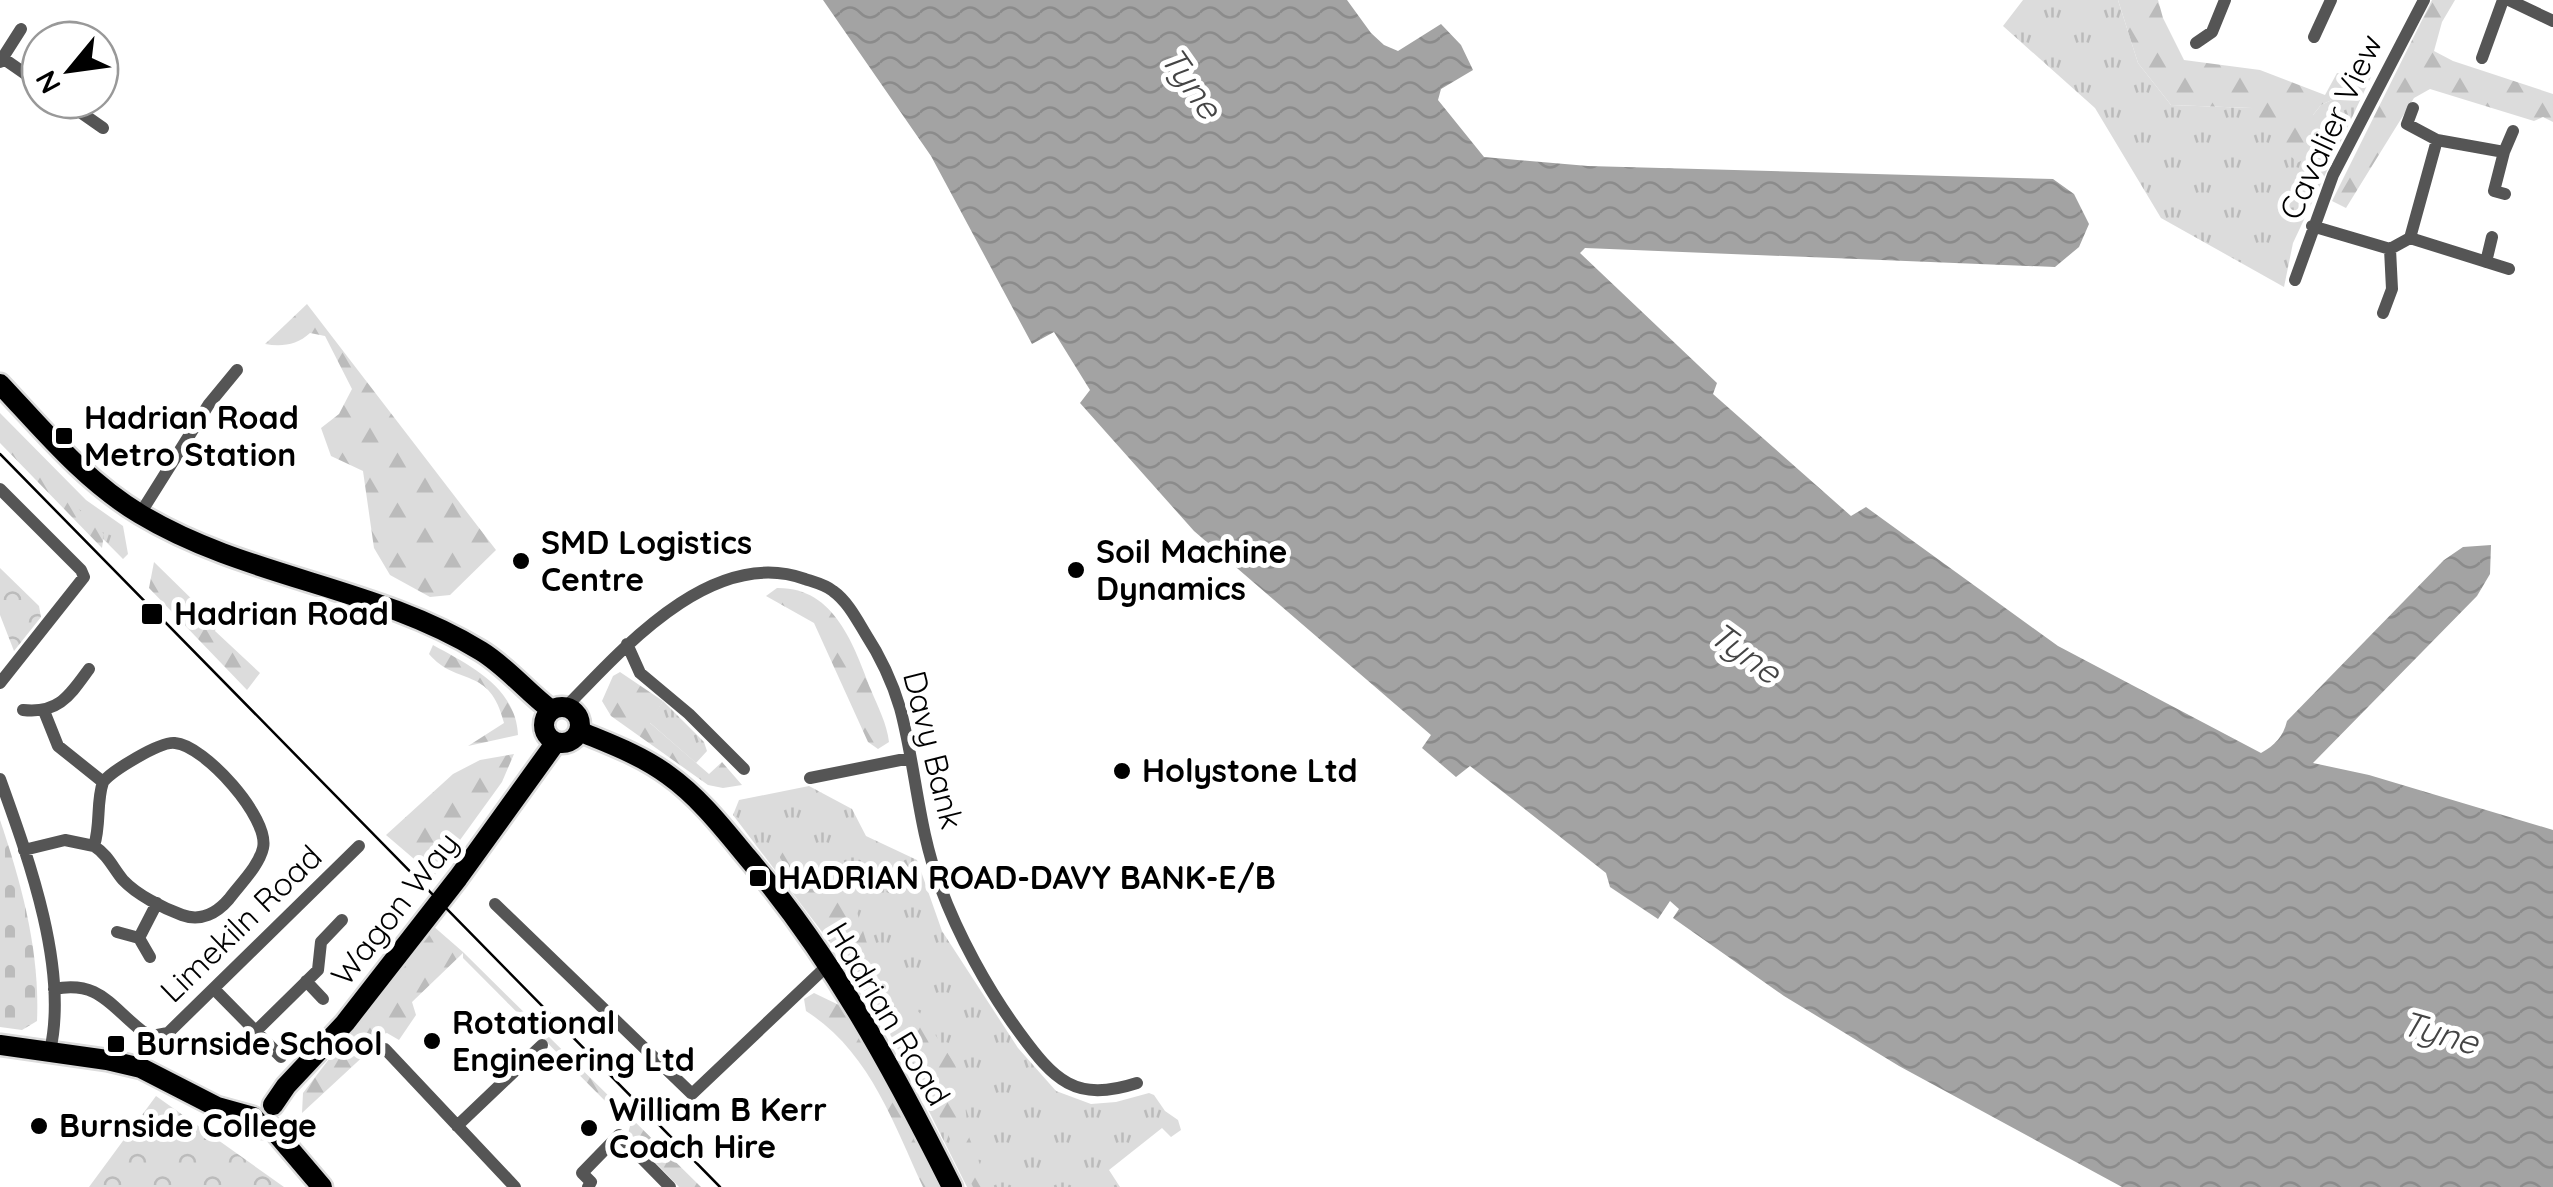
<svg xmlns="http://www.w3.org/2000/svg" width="2553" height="1187" viewBox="0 0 2553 1187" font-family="Quicksand,sans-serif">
	<defs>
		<pattern id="grass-tufts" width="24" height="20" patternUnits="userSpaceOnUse" patternTransform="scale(2.5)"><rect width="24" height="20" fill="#dcdcdc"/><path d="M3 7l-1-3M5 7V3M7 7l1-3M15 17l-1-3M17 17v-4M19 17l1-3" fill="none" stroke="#bbb"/></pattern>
		<pattern id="forest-firs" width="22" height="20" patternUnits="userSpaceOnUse" patternTransform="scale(2.5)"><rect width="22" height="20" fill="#dcdcdc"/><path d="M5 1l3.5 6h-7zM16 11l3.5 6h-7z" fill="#bbb"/></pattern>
		<pattern id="cemetery-stones" width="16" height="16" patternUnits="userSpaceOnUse" patternTransform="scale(2.5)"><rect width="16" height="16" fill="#dcdcdc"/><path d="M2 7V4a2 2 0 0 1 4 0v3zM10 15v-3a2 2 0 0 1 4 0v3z" fill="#bbb"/></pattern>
		<pattern id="park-crowns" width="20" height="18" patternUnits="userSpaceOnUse" patternTransform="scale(2.5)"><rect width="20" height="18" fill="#dcdcdc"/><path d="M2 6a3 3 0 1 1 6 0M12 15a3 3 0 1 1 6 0" fill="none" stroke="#bbb"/></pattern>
		<pattern id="water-waves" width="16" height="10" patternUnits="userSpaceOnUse" patternTransform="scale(2.5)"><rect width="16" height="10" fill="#a3a3a3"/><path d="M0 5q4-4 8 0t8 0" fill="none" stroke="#8b8b8b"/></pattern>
	</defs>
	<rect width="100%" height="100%" fill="#fff"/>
	<!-- grass -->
	<path fill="url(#grass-tufts)" d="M2023,0H2118L2138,63L2171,105L2251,108L2313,115L2321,105L2336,98L2347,75L2371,77L2293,243L2284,287L2161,218L2095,108L2003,26Z
		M0,413L86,500L123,526L128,554L123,559L0,435Z
		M663,701L704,742L707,751L696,763L649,722Z
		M809,786L852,809L866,836L917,860L942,931L1018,1048L1056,1091L1091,1104L1116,1102L1149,1093L1154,1095L1165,1111L1178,1120L1181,1130L1171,1137L1162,1128L1109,1170L1120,1187H967L882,1018L832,945L733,815L739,800Z"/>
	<!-- forest -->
	<path fill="url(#forest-firs)" d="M2118,0H2158L2163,18L2184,60L2260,70L2325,95L2337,73L2347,75L2336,98L2321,105L2313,115L2320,151L2297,163L2251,108L2171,105L2138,63Z
		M2432,0H2455L2442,22L2434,51L2453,61L2553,94V122L2543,117L2534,121L2430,89L2414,98L2346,208L2332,201Z
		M307,304L496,550L450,595L430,597L390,575L374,548L363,471L331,456L321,428L339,414L352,389L325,336L310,333C297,345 282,347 265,344Z
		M0,432L104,534L102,548L0,443Z
		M154,562L204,611L220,618L215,631L260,673L247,690L149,588Z
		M777,588C835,587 854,646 871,690C878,707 887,724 889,742L878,749L868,742L814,623L766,596Z
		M433,645C469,665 516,687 518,735L468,746L504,723C490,665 457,687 429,654Z
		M620,672L663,701L650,723L709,774L722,762L742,785L723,788L708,785L611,716L602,701L613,676Z
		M514,754L502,782L434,876L386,835L453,774L480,760Z
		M780,844L792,845L819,857L848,884L872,959L924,1018L955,1064L963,1089L969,1137L989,1187H973L891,1015L780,858Z
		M432,925L463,952L701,1187H679L628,1134L630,1126L463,958V953L412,1002L416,1015L399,1040L387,1033L364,1040L369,1051L302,1113L303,1093Z
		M814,993L841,1006L872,1048L943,1187H923C893,1122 869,1051 806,1011L804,999Z"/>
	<!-- cemetery -->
	<path fill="url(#cemetery-stones)" d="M0,820C22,885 40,952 37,1021L22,1030L0,1027Z"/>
	<!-- park -->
	<path fill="url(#park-crowns)" d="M0,568L39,606L41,617L14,651L0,615Z
		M156,1096L284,1187H89Z"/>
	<!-- water -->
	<path fill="url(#water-waves)" d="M823,0H1347L1371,33L1384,45L1398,51L1441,24L1461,45L1473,70L1441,89L1438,100L1484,157L1588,166L2053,179L2074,194L2089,224L2079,247L2055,267L1585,248L1580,253L1717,383L1713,394L1851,516L1866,507L2058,646L2261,753C2275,745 2283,737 2287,721L2444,560L2463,547L2491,545L2490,574L2477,596L2313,763L2369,775L2553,830V1187H2122L1899,1066L1784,996L1673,918L1679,909L1670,901L1658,919L1610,887L1606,873L1470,766L1456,777L1422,748L1431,735L1194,531L1080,403L1090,390L1054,332L1032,344L931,156Z"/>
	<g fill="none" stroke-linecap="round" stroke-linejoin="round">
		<defs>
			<path id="primary" d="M0,384C44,431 85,481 140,514C246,578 375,586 481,651C507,667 527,692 551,710
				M544 725a18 18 0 1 1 36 0a18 18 0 1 1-36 0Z
				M579,731C610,744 641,755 668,775C699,797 723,828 747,857C833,958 893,1069 952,1187
				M0,1045L107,1060L141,1068L217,1107L253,1117L263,1128L271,1127
				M273,1105L286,1086L345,1023L458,878L556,742
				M271,1127L322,1187"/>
		</defs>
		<!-- primary casing -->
		<use href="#primary" stroke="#dbdbdb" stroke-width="25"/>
		<!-- street -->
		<path stroke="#555" stroke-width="12" d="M2509,0L2553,21
			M2314,37L2331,0
			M2196,43L2212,32L2225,0
			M2482,58L2503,0
			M4,59L40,84
			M0,62L21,29
			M63,100L103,128
			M2413,108L2407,124L2437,140
			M2504,152L2513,131
			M2312,226L2390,249L2410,238L2437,140L2504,152L2494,191L2505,194
			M2410,238L2509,269
			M2486,262L2492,237
			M2295,280L2333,175L2424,0
			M2383,313L2392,289L2390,249
			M0,489L81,570L84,577L0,683
			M140,514L209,404L237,370
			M627,644L640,673L689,714L744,769
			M566,707C624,647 713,546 805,579C814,582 826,585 833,591C847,601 856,618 865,633C880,656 892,681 900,708C916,767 918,829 940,886C958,935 988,990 1019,1032C1054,1080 1075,1103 1137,1083
			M23,710C59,714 70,695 89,669
			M44,711L58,746L103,782
			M810,778L910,758
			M0,779C28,857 69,968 50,1051
			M24,850L65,840L94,846C101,824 96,803 103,782C112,771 160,741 175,743C204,745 270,818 263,848C259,866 240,884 229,899C217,913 201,922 182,915C163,908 137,895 123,880C113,868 108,855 94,846
			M495,904L692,1094L829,964
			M117,932L139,938L150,957
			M139,938L157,903
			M306,981L323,999
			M54,989C99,980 110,1006 142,1031L152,1036L168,1033L359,846
			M214,989L281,1057
			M256,1031L318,970L321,942L342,920
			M385,1049L515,1187
			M457,1126L542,1045
			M588,1187L591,1182L582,1173L619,1135L670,1187"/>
		<!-- primary -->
		<use href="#primary" stroke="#000" stroke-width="20"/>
		<!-- tram -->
		<path stroke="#000" stroke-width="2.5" d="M0,454L720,1187"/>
	</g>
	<!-- markers -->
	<g fill="#000" stroke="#fff" stroke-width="4">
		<rect x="54" y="426" width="20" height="20" rx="5"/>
		<circle cx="521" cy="561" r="10"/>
		<circle cx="1076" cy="570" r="10"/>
		<rect x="140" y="602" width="24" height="24" rx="5"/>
		<circle cx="1122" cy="771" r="10"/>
		<rect x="748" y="868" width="20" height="20" rx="5"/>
		<circle cx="432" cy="1041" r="10"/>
		<rect x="106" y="1034" width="20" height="20" rx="5"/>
		<circle cx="39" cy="1126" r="10"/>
		<circle cx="589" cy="1128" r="10"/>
	</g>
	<g text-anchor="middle" stroke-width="10" stroke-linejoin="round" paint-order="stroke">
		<!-- street labels -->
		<g font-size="32" fill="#000" stroke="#fff">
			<text transform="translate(2331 127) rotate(-65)" y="11">Cavalier View</text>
			<text transform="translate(933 750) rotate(76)" y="11">Davy Bank</text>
			<text transform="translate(395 909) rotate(-52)" y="11">Wagon Way</text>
			<text transform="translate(241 924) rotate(-44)" y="11">Limekiln Road</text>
			<text transform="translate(888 1014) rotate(59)" y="11">Hadrian Road</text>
		</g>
		<!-- poi labels -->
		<g font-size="32" font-weight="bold" fill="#000" stroke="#fff" text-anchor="start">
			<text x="84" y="429">Hadrian Road<tspan x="84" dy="37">Metro Station</tspan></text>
			<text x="541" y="554">SMD Logistics<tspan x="541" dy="37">Centre</tspan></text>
			<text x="1096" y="563">Soil Machine<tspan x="1096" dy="37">Dynamics</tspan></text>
			<text x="174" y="625">Hadrian Road</text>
			<text x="1142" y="782">Holystone Ltd</text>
			<text x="778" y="889">HADRIAN ROAD-DAVY BANK-E/B</text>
			<text x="452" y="1034">Rotational<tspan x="452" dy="37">Engineering Ltd</tspan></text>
			<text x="136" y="1055">Burnside School</text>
			<text x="609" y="1121">William B Kerr<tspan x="609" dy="37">Coach Hire</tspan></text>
			<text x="59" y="1137">Burnside College</text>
		</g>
		<!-- water labels -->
		<g font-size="35" font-style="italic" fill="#444" stroke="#fff">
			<text transform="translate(1191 83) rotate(55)" y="12">Tyne</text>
			<text transform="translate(1745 653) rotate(36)" y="12">Tyne</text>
			<text transform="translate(2440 1033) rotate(16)" y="12">Tyne</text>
		</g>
	</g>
	<!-- north arrow -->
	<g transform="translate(70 70) rotate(241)"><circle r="48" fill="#ffffff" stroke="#999999" stroke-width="2.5"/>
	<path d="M0-8L18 38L0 25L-18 38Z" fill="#000000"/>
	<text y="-15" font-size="28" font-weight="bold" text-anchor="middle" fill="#000000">N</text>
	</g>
</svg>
